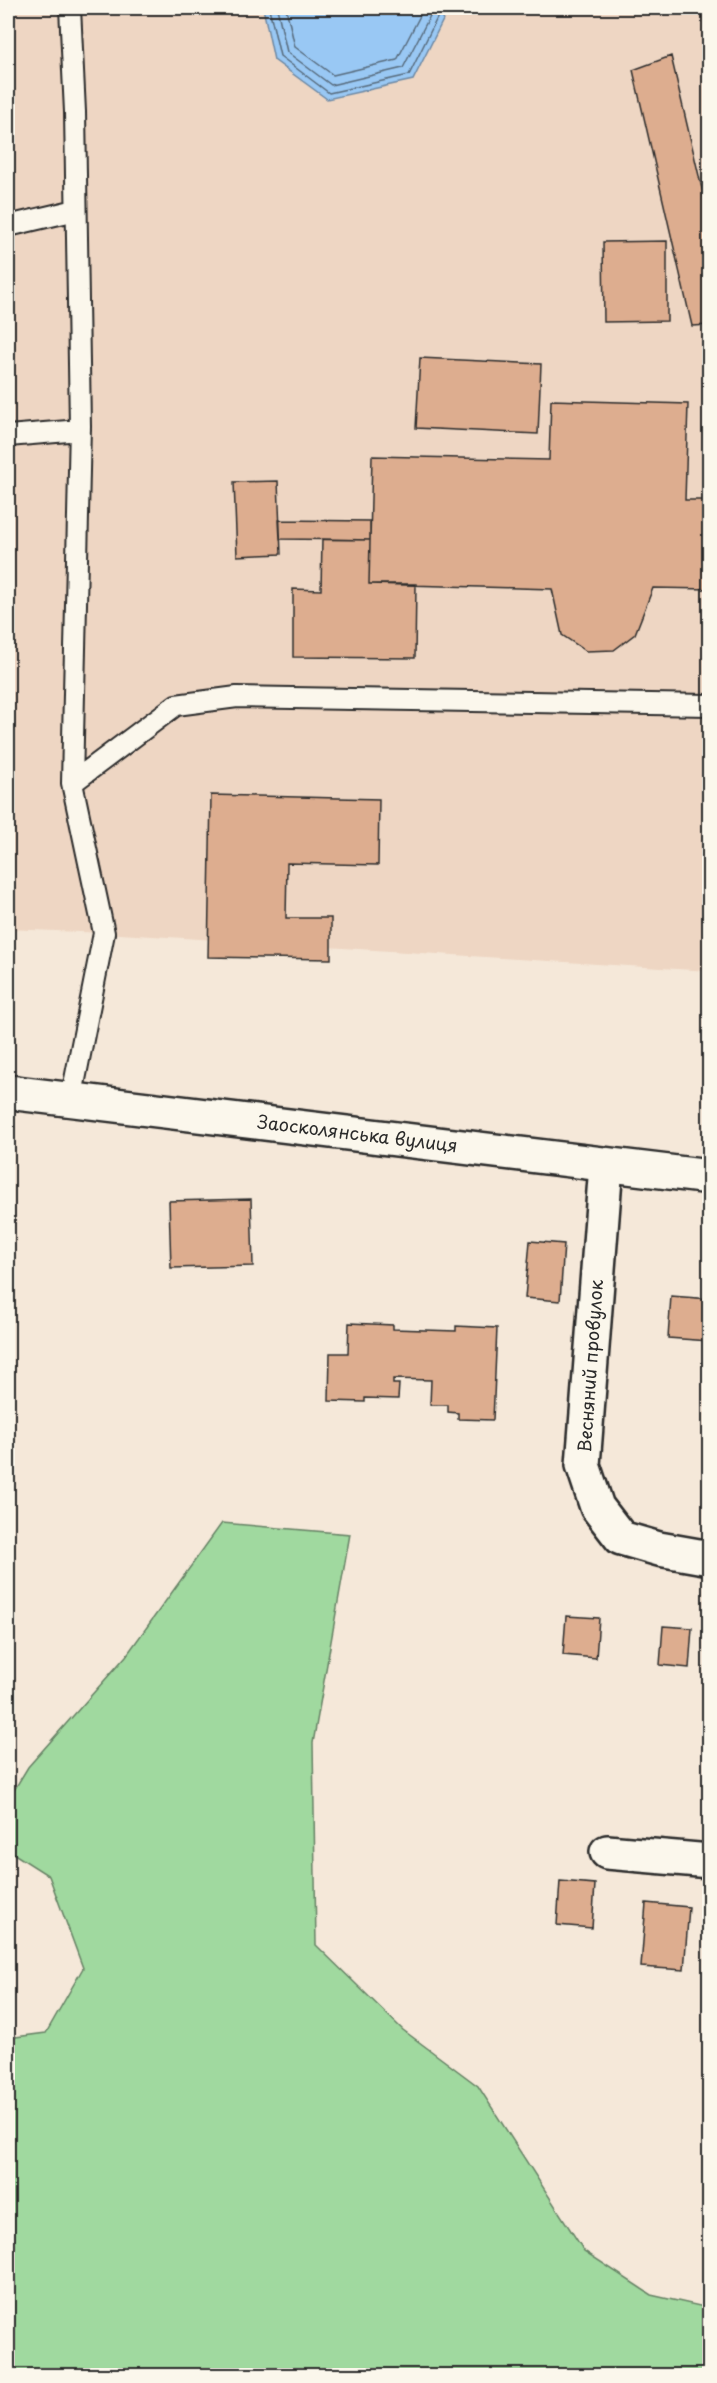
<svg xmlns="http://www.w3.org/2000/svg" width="717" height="2383" viewBox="0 0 717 2383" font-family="'Playpen Sans',sans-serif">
	<rect width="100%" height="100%" fill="#f5e8d9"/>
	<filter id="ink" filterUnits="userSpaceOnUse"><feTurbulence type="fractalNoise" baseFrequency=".0167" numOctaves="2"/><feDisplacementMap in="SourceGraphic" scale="12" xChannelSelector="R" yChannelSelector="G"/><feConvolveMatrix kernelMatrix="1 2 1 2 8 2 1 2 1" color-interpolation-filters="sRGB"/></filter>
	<g filter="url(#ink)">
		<!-- built -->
		<path fill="#eed6c3" d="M8,8H709V971L104,933L8,929Z"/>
		<!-- green -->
		<path fill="#a0d99f" stroke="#668265" stroke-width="1.5" d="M222,1523L350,1534L313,1743L316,1945L403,2030L478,2086L584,2251L651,2295L709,2308V2375H8V2038L46,2033L83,1968L49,1876L8,1850V1800L28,1767L126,1656Z"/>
		<!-- water -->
		<path fill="#99c8f4" stroke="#6d89a4" stroke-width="1.5" d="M263,8H449L413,80L327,99L274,60Z"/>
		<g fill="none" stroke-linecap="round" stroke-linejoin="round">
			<!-- shore -->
			<path stroke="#576a7b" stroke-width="1.5" d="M269,8L280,56L329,93L409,75L442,8
				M277,8L287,52L331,85L403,68L434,8
				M286,8L295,47L333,75L397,60L424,8"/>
		</g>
		<!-- building -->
		<path fill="#ddad8f" stroke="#2b2b2b" stroke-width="1.5" d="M671,56L710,223V325L692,326L633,70Z
			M667,241V321L604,322L603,242Z
			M8,303L11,304L9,355H8Z
			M420,358L541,364L538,434L416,428Z
			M551,400L688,404L685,500H710V589L653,588L635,634L614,650L586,651L562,635L552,589L369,584L372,456L549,460Z
			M278,481L281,554L237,556L234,482Z
			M279,520L370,521V540L280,539Z
			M322,539L370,540L369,584H416L415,658L293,657V589L321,590Z
			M211,795L379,799L378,865L287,863L286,918H331V959L208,957Z
			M251,1199L253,1266L171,1268L169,1201Z
			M530,1241L564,1244L560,1301L525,1298Z
			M671,1296L710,1299L709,1341L668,1338Z
			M349,1323L393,1325V1329L456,1331V1326L497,1328L493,1420L458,1419V1413L448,1412V1405H430L431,1380L393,1379V1384H399L398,1399L365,1398V1402L329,1401L330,1353H348Z
			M566,1616L599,1618L596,1658L563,1655Z
			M663,1626L692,1628L689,1668L660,1665Z
			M560,1881L595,1884L592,1928L557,1925Z
			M646,1903L689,1907L684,1970L641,1967Z"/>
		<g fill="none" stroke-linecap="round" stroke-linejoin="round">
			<defs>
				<path id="service" d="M70,8L75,112L80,426L72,783L104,933L71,1100
					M8,226L76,210
					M8,436L80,430
					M72,783L176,705L237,697L710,705"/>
				<path id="minor" d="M606,1165L583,1465L597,1507L621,1538L659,1549L710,1558
					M607,1852L710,1861"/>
				<g id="tertiary">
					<path id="s1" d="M8,1092L710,1177"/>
				</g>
			</defs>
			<!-- service casing -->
			<use href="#service" stroke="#2b2b2b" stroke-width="24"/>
			<!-- minor casing -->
			<use href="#minor" stroke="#2b2b2b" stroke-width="38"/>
			<!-- tertiary casing -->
			<use href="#tertiary" stroke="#2b2b2b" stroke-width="38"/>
			<!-- service -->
			<use href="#service" stroke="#fbf7ec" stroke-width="20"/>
			<!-- minor -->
			<use href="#minor" stroke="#fbf7ec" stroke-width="33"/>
			<!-- tertiary -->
			<use href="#tertiary" stroke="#fbf7ec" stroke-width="33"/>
		</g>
	</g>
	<g text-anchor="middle" stroke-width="4.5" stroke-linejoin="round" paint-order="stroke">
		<!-- street labels -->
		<g font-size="18" fill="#2b2b2b" stroke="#fbf7ec">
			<text dy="6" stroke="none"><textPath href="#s1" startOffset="352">Заосколянська вулиця</textPath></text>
			<text transform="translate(591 1366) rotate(-86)" y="6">Весняний провулок</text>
		</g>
	</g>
	<!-- margin -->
	<rect width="717" height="2383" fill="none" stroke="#fbf7ec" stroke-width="30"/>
	<rect x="15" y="15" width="687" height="2353" fill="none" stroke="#2b2b2b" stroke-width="2" filter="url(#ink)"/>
</svg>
